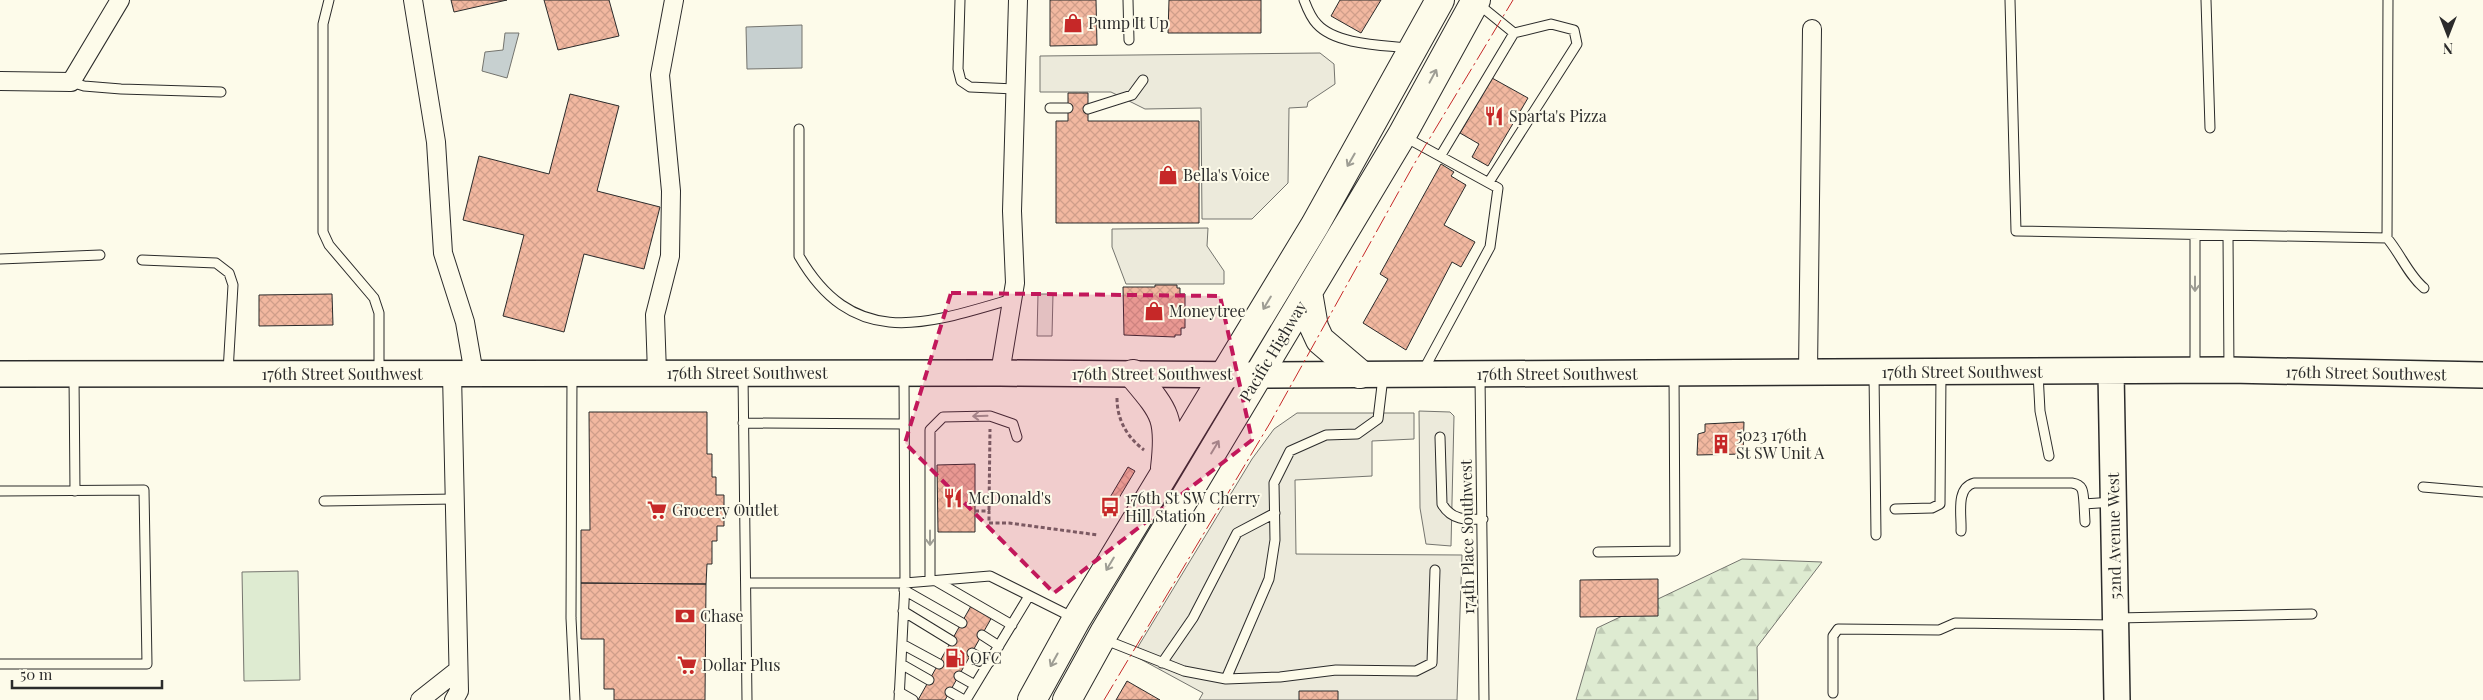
<svg xmlns="http://www.w3.org/2000/svg" width="2483" height="700" viewBox="0 0 2483 700" font-family="'Playfair Display',serif">
	<defs>
		<pattern id="forest-firs" width="22" height="20" patternUnits="userSpaceOnUse" patternTransform="scale(1.25)"><rect width="22" height="20" fill="#deebd1"/><path d="M5 1l3.5 6h-7zM16 11l3.5 6h-7z" fill="#bfcab4"/></pattern>
		<pattern id="building-cross-hatch" width="8" height="8" patternUnits="userSpaceOnUse" patternTransform="scale(1.25)"><rect width="8" height="8" fill="#f2b8a0"/><path d="M0 0l8 8M0 8l8-8" fill="none" stroke="#d09e8a"/></pattern>
	</defs>
	<rect width="100%" height="100%" fill="#fdfbea"/>
	<!-- green -->
	<path fill="#deebd1" stroke="#74746e" d="M298,571L300,680L244,681L242,572Z"/>
	<!-- forest -->
	<path fill="url(#forest-firs)" stroke="#74746e" d="M1742,559L1822,562L1757,647L1758,700H1576L1597,628Z"/>
	<!-- parking -->
	<path fill="#eceadb" stroke="#74746e" d="M1320,53L1334,64L1335,84L1308,102L1307,107L1289,108L1288,183L1252,219H1202L1201,108L1145,109L1111,92H1040V56Z
		M1208,228L1207,246L1224,271V284H1126L1112,247V229Z
		M1038,294H1053L1052,336H1037Z
		M1419,411L1450,412L1454,416L1451,546L1426,544L1420,508Z
		M1297,413H1414V439L1372,441V476L1295,480L1296,554L1462,555L1457,700H1199L1203,693L1133,655L1252,459L1274,429Z"/>
	<!-- water -->
	<path fill="#c7d0d0" stroke="#74746e" d="M802,25V68L747,69L746,27Z
		M505,33H519L507,78L482,71L485,52L503,50Z"/>
	<!-- building -->
	<path fill="url(#building-cross-hatch)" stroke="#2b2b2b" d="M451,0H507L454,12Z
		M544,0H609L619,36L558,50Z
		M1050,0H1096L1097,45L1050,46Z
		M1169,0H1261V33H1168Z
		M1340,0H1381L1361,33L1331,16Z
		M1492,78L1528,98L1488,166L1472,157L1479,144L1460,133Z
		M1068,93H1088V121H1199V223H1056V121H1068Z
		M570,94L619,106L597,191L660,207L644,269L584,254L564,332L503,316L524,235L463,220L479,156L549,174Z
		M1441,164L1454,172L1451,176L1466,185L1444,225L1475,242L1461,267L1452,262L1406,350L1363,323L1388,279L1380,274Z
		M1155,285H1177V288H1180V294H1185V328H1181V335H1175V337L1124,335L1123,287H1155Z
		M332,294L333,325L259,326V295Z
		M589,412H707V454H712V477H716V495H724V526H717V541H712V564H707L706,584L581,583V530H590Z
		M1744,422L1743,454L1697,455L1698,434L1705,432V424Z
		M975,464V532H938L937,465Z
		M1128,467L1135,471L1116,503L1109,499Z
		M1658,579V616L1580,617V580Z
		M581,583L706,584L705,700H614V689H604V639H581Z
		M971,606L992,617L945,700H918Z
		M1127,681L1160,700H1116Z
		M1299,691H1338V700H1299Z"/>
	<g fill="none" stroke-linecap="round" stroke-linejoin="round">
		<defs>
			<path id="lane" d="M329,0L323,24V232L329,245L374,298L379,313V371
				M960,0L958,69L961,81L970,87L1015,89
				M1128,0L1129,40
				M1304,0C1307,8 1311,18 1317,24C1336,45 1383,45 1409,48
				M2010,0L2016,231L2387,238L2388,0
				M2206,0L2210,128
				M1477,3L1514,33
				M71,82L84,86L121,89L221,92
				M1050,108H1068
				M1088,109L1132,95L1143,80
				M799,129V256C854,351 927,324 1012,299
				M1405,137L1498,188L1490,247L1423,371
				M1441,155L1514,33L1551,24L1574,30L1577,44L1489,182
				M2195,235V367
				M2228,236L2229,370
				M2387,238C2400,253 2409,276 2424,288
				M0,259L100,255
				M142,260L216,263L229,273L233,285L228,372
				M1874,373L1876,535
				M2038,373L2040,411L2049,456
				M743,375L747,700
				M74,376L75,491
				M572,376L571,618L575,700
				M1383,377L1378,419L1357,434L1326,435L1290,451L1274,483L1275,540L1269,579L1226,679L1280,677L1336,670L1416,671L1432,663L1435,570
				M1480,377L1484,700
				M743,423L904,424
				M1440,437L1442,504C1451,520 1466,520 1483,519
				M2423,487L2483,492
				M0,491L144,490L147,664H0
				M324,501L455,499
				M2084,504L2085,522
				M1895,509L1932,508L1940,504L1941,373
				M1961,531C1962,516 1955,488 1974,483H2072C2084,485 2083,492 2084,504L2113,502
				M1598,552L1675,551L1674,373
				M930,581V430L943,417L990,416L1013,424L1017,437
				M936,581L1012,625
				M746,583H905L990,576L1074,618
				M904,590L962,623
				M903,611L952,641
				M2117,618L2312,614
				M982,635L999,646
				M1103,639L1184,671L1226,679
				M902,644L939,664
				M972,653L989,663
				M1162,663L1193,618L1237,533L1275,513
				M901,664L929,680
				M959,676L975,685
				M899,692L913,700
				M950,692L964,700
				M1833,693V636L1838,629L1939,630L1955,623L2115,625
				M899,700L905,583L904,375
				M966,700L1029,596"/>
			<path id="street" d="M413,0L436,142L443,253L465,322L474,374
				M0,81L71,82L120,0
				M657,373L655,315L670,256L671,191L660,75L674,0
				M1000,373L1015,283L1012,211L1018,0
				M1808,373L1812,29
				M452,374L459,691L454,700
				M420,700L458,670"/>
			<path id="secondary" d="M2111,372L2117,700
				M0,374L1000,373L1259,375L2229,370L2483,375"/>
			<path id="highway" d="M1308,292L1314,327L1320,340L1360,374
				M1133,374C1165,412 1171,417 1165,468
				M1032,700L1076,620L1315,225L1440,0
				M1067,700L1104,633L1402,135L1476,0"/>
		</defs>
		<!-- lane casing -->
		<use href="#lane" stroke="#2b2b2b" stroke-width="11"/>
		<!-- street casing -->
		<use href="#street" stroke="#2b2b2b" stroke-width="20"/>
		<!-- secondary casing -->
		<use href="#secondary" stroke="#2b2b2b" stroke-width="28"/>
		<!-- highway casing -->
		<use href="#highway" stroke="#2b2b2b" stroke-width="30"/>
		<!-- path -->
		<path stroke="#6a6964" stroke-width="3" stroke-dasharray="4 2.5" stroke-linecap="butt" d="M1117,398C1117,420 1127,437 1144,450
			M989,510L990,429
			M975,511H989V523H1009L1098,535"/>
		<!-- lane -->
		<use href="#lane" stroke="#fdfbea" stroke-width="9"/>
		<!-- street -->
		<use href="#street" stroke="#fdfbea" stroke-width="18"/>
		<!-- secondary -->
		<use href="#secondary" stroke="#fdfbea" stroke-width="25"/>
		<!-- highway -->
		<use href="#highway" stroke="#fdfbea" stroke-width="28"/>
		<!-- power -->
		<path stroke="#c62828" stroke-width="1" stroke-dasharray="18 4 2.5 4" stroke-linecap="butt" d="M1104,700L1270,423L1413,166L1513,0"/>
	</g>
	<!-- one-way arrows -->
	<defs><path id="oneway-shaft" d="M-6 0H5M1.5-3L5.5 0L1.5 3" fill="none" stroke-width="1.6" stroke-linecap="round" stroke-linejoin="round" transform="scale(1.25)"/></defs>
	<g stroke="#9e9d94">
		<use href="#oneway-shaft" transform="translate(1433 76) rotate(-62)"/>
		<use href="#oneway-shaft" transform="translate(1351 160) rotate(120)"/>
		<use href="#oneway-shaft" transform="translate(2195 284) rotate(90)"/>
		<use href="#oneway-shaft" transform="translate(1267 303) rotate(121)"/>
		<use href="#oneway-shaft" transform="translate(980 416) rotate(178)"/>
		<use href="#oneway-shaft" transform="translate(1215 447) rotate(-59)"/>
		<use href="#oneway-shaft" transform="translate(930 538) rotate(90)"/>
		<use href="#oneway-shaft" transform="translate(1110 564) rotate(121)"/>
		<use href="#oneway-shaft" transform="translate(1054 660) rotate(119)"/>
	</g>
	<!-- marked area -->
	<path fill="#c2185b" fill-opacity="0.2" stroke="#c2185b" stroke-width="4" stroke-dasharray="10 6" stroke-linejoin="round" d="M951,293L1220,296L1252,440L1054,593L905,443Z"/>
	<!-- icons -->
	<defs>
		<symbol id="shop-bare" viewBox="-9 -9 18 18"><path d="M-5-2.5h2.3a2.7 3.5 0 0 1 5.4 0H5L5.5 6h-11ZM-1.5-2.5h3a1.5 2.3 0 0 0-3 0Z" fill="#c62828" stroke="#fdfbea" stroke-width="2.5" paint-order="stroke"/></symbol>
		<symbol id="restaurant-bare" viewBox="-9 -9 18 18"><path d="M-5-6h1v4h1v-4h1v4h1v-4h1v5L-1.5 .5V6h-2V.5L-5-1ZM5-6V6H3V1.5H1.5Q1.5-4 5-6Z" fill="#c62828" stroke="#fdfbea" stroke-width="2.5" paint-order="stroke"/></symbol>
		<symbol id="building-bare" viewBox="-9 -9 18 18"><path d="M-4-6H4V6H1V3H-1V6H-4ZM-2.5-4.3h1.7v1.8h-1.7ZM.8-4.3h1.7v1.8H.8ZM-2.5-1h1.7V.8h-1.7ZM.8-1h1.7V.8H.8Z" fill="#c62828" stroke="#fdfbea" stroke-width="2.5" paint-order="stroke"/></symbol>
		<symbol id="bus-bare" viewBox="-9 -9 18 18"><path d="M-5-6H5V4H4V6H2V4H-2V6H-4V4H-5ZM-3.5-4V0h7V-4ZM-3.5 1.2v1.5H-2V1.2ZM2 1.2v1.5H3.5V1.2Z" fill="#c62828" stroke="#fdfbea" stroke-width="2.5" paint-order="stroke"/></symbol>
		<symbol id="supermarket-bare" viewBox="-9 -9 18 18"><path d="M-6-5.5h2.5l.6 2H6L4.5 2H-2.5L-4.4-4H-6ZM-1.5 3.2a1.3 1.3 0 1 0 .1 0ZM3 3.2a1.3 1.3 0 1 0 .1 0Z" fill="#c62828" stroke="#fdfbea" stroke-width="2.5" paint-order="stroke"/></symbol>
		<symbol id="bank-bare" viewBox="-9 -9 18 18"><path d="M-6-4H6V4H-6ZM0-2.3a2.3 2.3 0 1 0 0 4.6a2.3 2.3 0 1 0 0-4.6Z" fill="#c62828" stroke="#fdfbea" stroke-width="2.5" paint-order="stroke"/></symbol>
		<symbol id="fuel-bare" viewBox="-9 -9 18 18"><path d="M-5.5-6h7V0h2V4h1.3V-2.5L3-4.5l.8-.8L6-3V5H2.5V1h-1V6h-7ZM-4.2-4.7v3.2H.2V-4.7Z" fill="#c62828" stroke="#fdfbea" stroke-width="2.5" paint-order="stroke"/></symbol>
	</defs>
	<g fill-rule="evenodd">
		<use href="#shop-bare" x="1059" y="9" width="28" height="28"/>
		<use href="#restaurant-bare" x="1480" y="102" width="28" height="28"/>
		<use href="#shop-bare" x="1154" y="161" width="28" height="28"/>
		<use href="#shop-bare" x="1140" y="297" width="28" height="28"/>
		<use href="#building-bare" x="1707" y="430" width="28" height="28"/>
		<use href="#restaurant-bare" x="939" y="484" width="28" height="28"/>
		<use href="#bus-bare" x="1096" y="493" width="28" height="28"/>
		<use href="#supermarket-bare" x="643" y="496" width="28" height="28"/>
		<use href="#bank-bare" x="671" y="602" width="28" height="28"/>
		<use href="#fuel-bare" x="941" y="644" width="28" height="28"/>
		<use href="#supermarket-bare" x="673" y="651" width="28" height="28"/>
	</g>
	<g text-anchor="middle" stroke-width="4" stroke-linejoin="round" paint-order="stroke">
		<!-- poi labels -->
		<g font-size="16" fill="#2b2b2b" stroke="#fdfbea" text-anchor="start">
			<text x="1088" y="29">Pump It Up</text>
			<text x="1509" y="122">Sparta's Pizza</text>
			<text x="1183" y="181">Bella's Voice</text>
			<text x="1169" y="317">Moneytree</text>
			<text x="1736" y="441">5023 176th<tspan x="1736" dy="18">St SW Unit A</tspan></text>
			<text x="968" y="504">McDonald's</text>
			<text x="1125" y="504">176th St SW Cherry<tspan x="1125" dy="18">Hill Station</tspan></text>
			<text x="672" y="516">Grocery Outlet</text>
			<text x="700" y="622">Chase</text>
			<text x="970" y="664">QFC</text>
			<text x="702" y="671">Dollar Plus</text>
		</g>
		<!-- street labels -->
		<g font-size="16" fill="#2b2b2b" stroke="#fdfbea">
			<text transform="translate(1273 351) rotate(-59)" y="6">Pacific Highway</text>
			<text x="1962" y="378">176th Street Southwest</text>
			<text x="747" y="379">176th Street Southwest</text>
			<text transform="translate(2366 373) rotate(1)" y="6">176th Street Southwest</text>
			<text x="342" y="380">176th Street Southwest</text>
			<text x="1152" y="380">176th Street Southwest</text>
			<text x="1557" y="380">176th Street Southwest</text>
			<text transform="translate(2114 536) rotate(-91)" y="6">52nd Avenue West</text>
			<text transform="translate(1467 537) rotate(-91)" y="6">174th Place Southwest</text>
		</g>
	</g>
	<!-- north arrow -->
	<g transform="translate(2448 35) rotate(180)" stroke="#fdfbea" stroke-width="4" paint-order="stroke">
	<path d="M0-4L9 19L0 12L-9 19Z" fill="#2b2b2b"/>
	<text y="-8" font-size="14" font-weight="bold" text-anchor="middle" fill="#2b2b2b">N</text>
	</g>
	<!-- scale -->
	<path d="M12 680v8h150v-8" fill="none" stroke="#2b2b2b" stroke-width="2.5"/>
	<text x="20" y="680" font-size="15" fill="#2b2b2b" stroke="#fdfbea" stroke-width="4" paint-order="stroke">50 m</text>
</svg>
